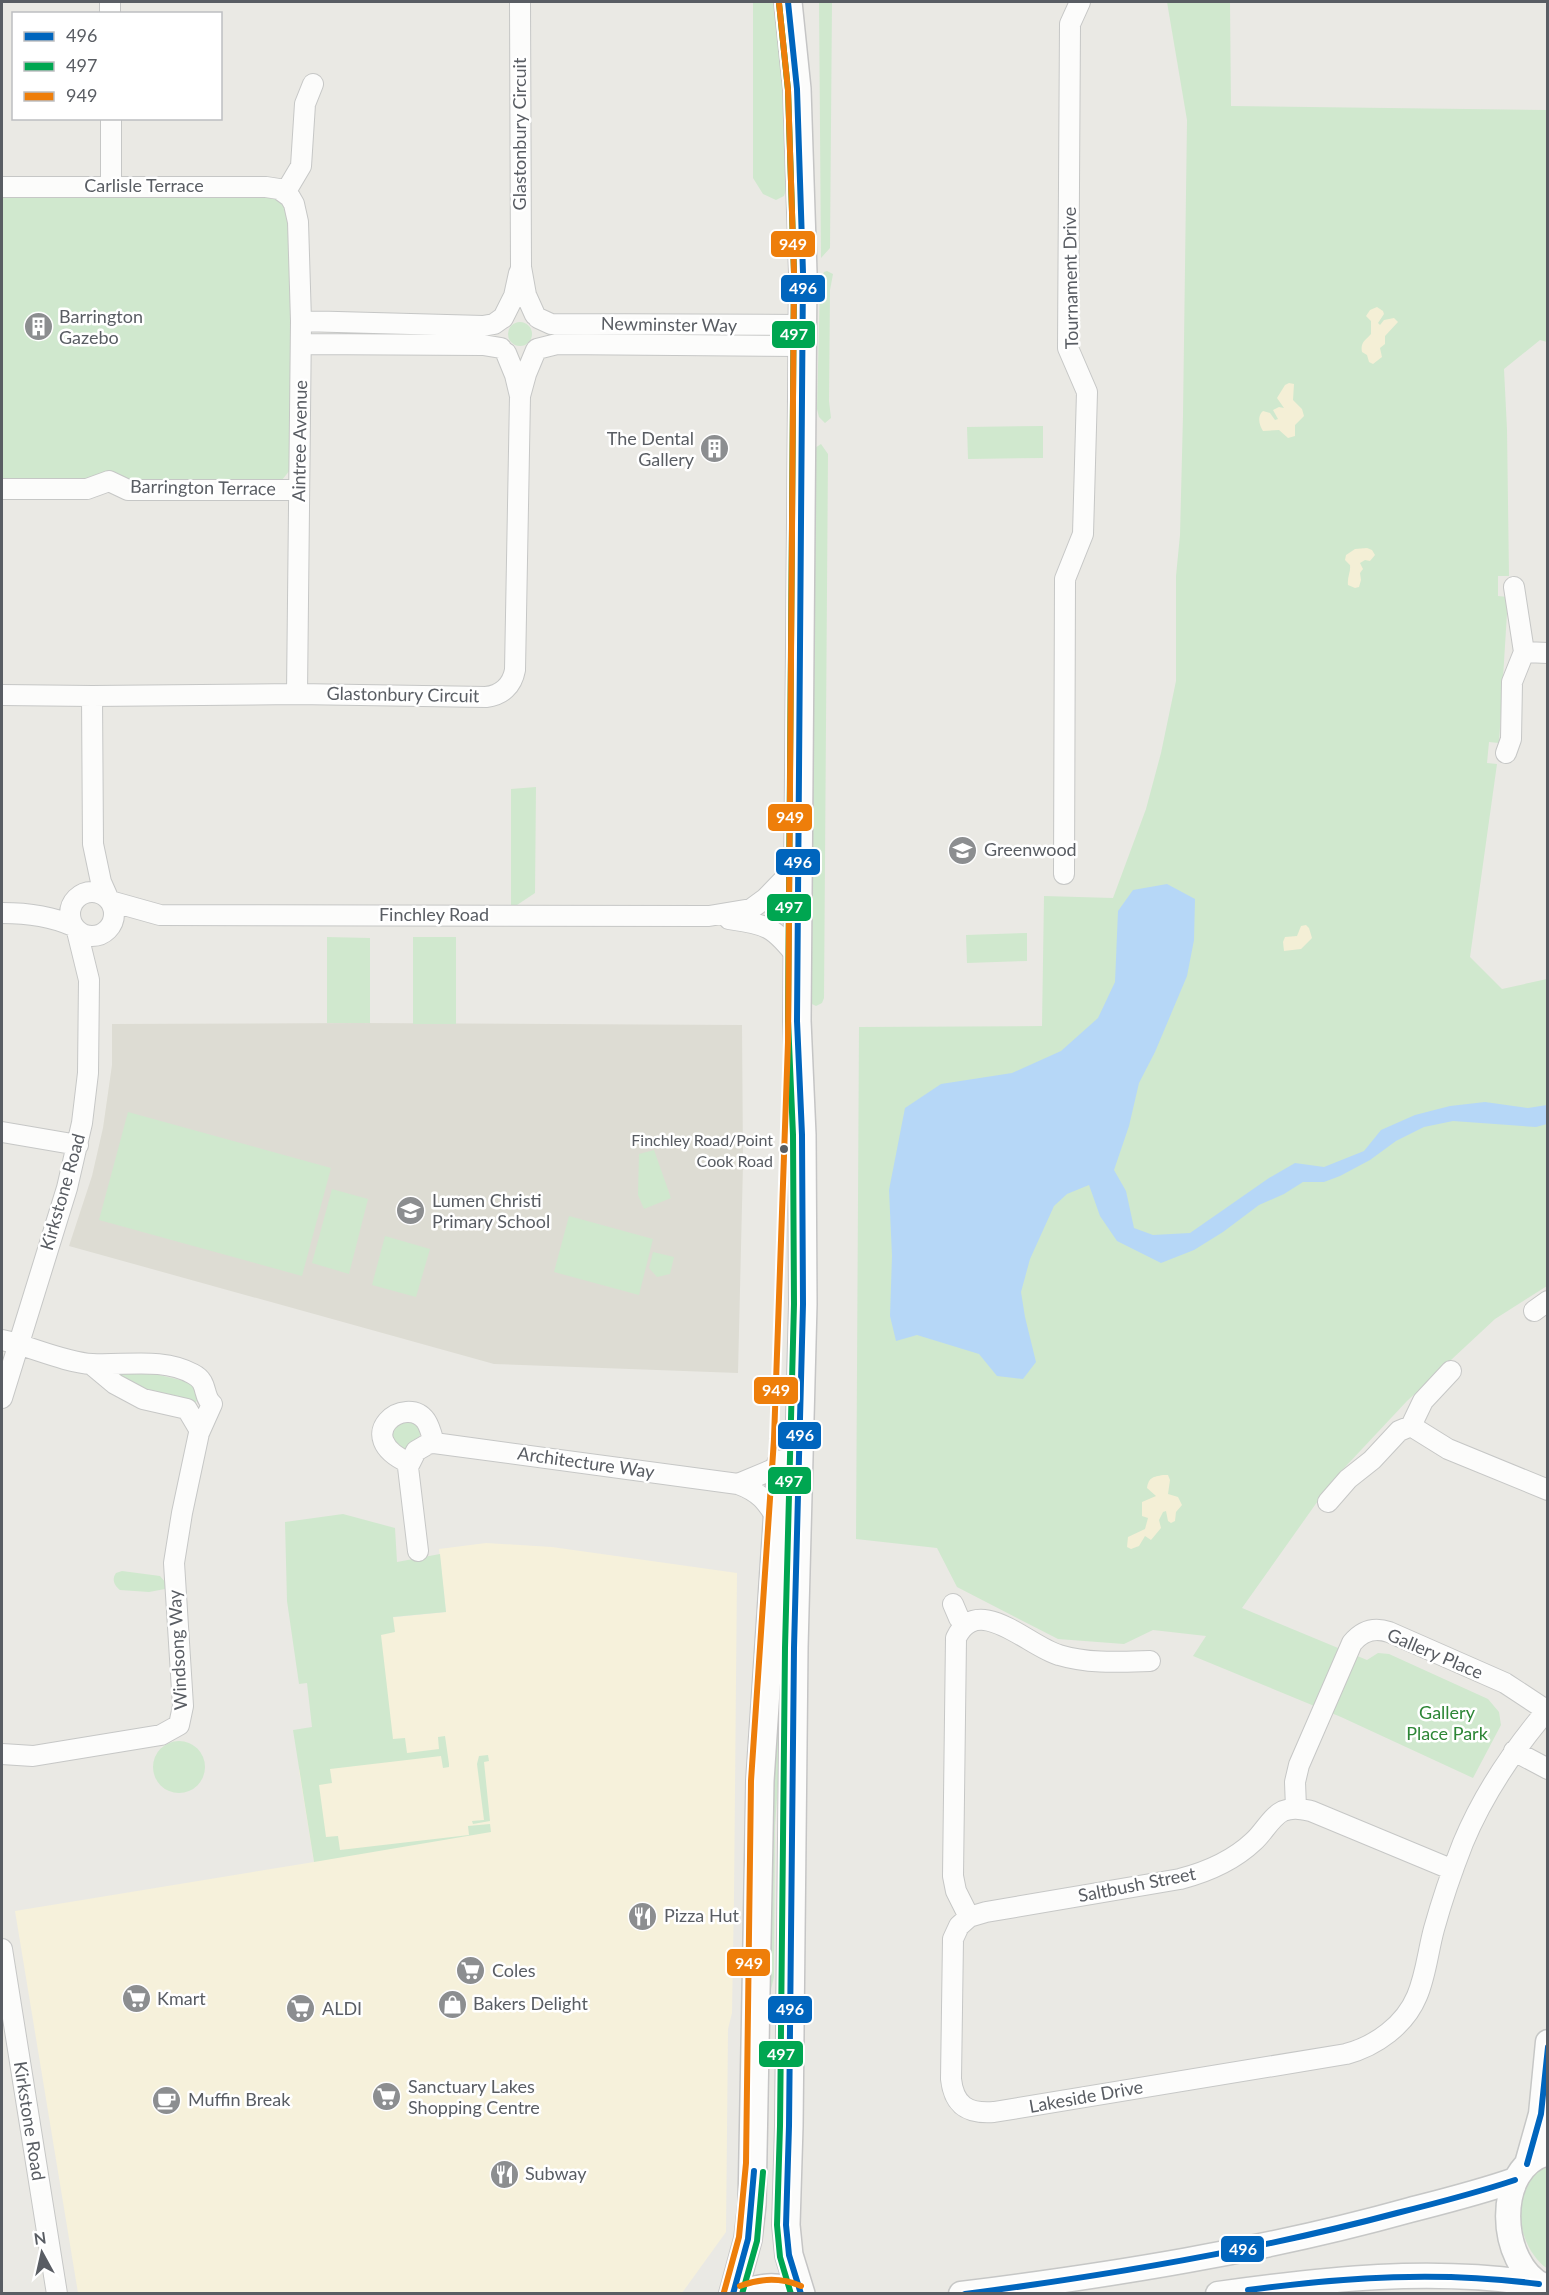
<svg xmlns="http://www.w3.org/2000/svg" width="1549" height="2295" viewBox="0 0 1549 2295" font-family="Lato,sans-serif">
	<rect width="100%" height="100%" fill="#eae9e4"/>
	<!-- commercial -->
	<path fill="#f6f1db" d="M486,1543L552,1547L737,1573L734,1897L732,2013L728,2029L726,2232L682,2293H78L15,1911L314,1862L299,1770L376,1619L446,1612L439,1549Z"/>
	<!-- education -->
	<path fill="#dddcd3" d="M358,1023L742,1025L743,1164L738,1373L494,1364L69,1246L92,1176L103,1128L112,1065V1024Z"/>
	<!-- green -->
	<path fill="#d0e8ce" d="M753,2H778L789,181L784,196L776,200L763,194L753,178Z
		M819,2H832L830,248L821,258Z
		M1167,2H1230L1231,106L1547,110V342L1540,340L1504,369L1507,429L1509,576H1498V596L1508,597L1499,743L1489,742L1487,763L1497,764L1470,957L1502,989L1547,979V1286L1495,1319L1407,1401L1332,1481L1242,1608L1367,1660L1378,1653L1389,1654L1488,1699L1499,1712L1501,1725L1473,1778L1341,1717L1193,1656L1206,1636L1153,1630L1124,1644L1058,1639L957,1587L937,1548L856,1539L859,1027L1042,1026L1044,896L1113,898L1146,809L1161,753L1176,681V576L1180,535L1183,415L1187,120Z
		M2,195H277L292,212L290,470L282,480L130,484L102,479L2,483Z
		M827,271L833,274L830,290L829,401L831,418L825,423L819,417L817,409L820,283L824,272Z
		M508 334a12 12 0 1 1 24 0a12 12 0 1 1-24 0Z
		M1043,426V458L968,459L967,427Z
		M821,444L828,454L824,998L822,1003L816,1006L810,1003L811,560L815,448Z
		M536,787L535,893L511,909V789Z
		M1027,933V961L967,963L966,935Z
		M327,937L370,938V1023H327Z
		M413,937H456V1024H413Z
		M128,1112L331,1168L302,1276L99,1220Z
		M654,1150L671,1198L644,1209L638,1195L639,1154Z
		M332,1189L368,1199L349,1274L312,1263Z
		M569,1216L653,1239L639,1295L554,1272Z
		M385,1236L430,1249L416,1297L372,1285Z
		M653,1252L674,1257L670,1274L657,1277L649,1268Z
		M142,1371L189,1382L195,1386L198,1399L196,1402L184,1407L111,1373Z
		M407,1418L422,1428C420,1440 412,1450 399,1451L390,1434L391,1429Z
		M343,1514L395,1528L397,1562L440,1554L446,1612L393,1617L395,1632L381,1635L393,1739L405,1738L407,1753L439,1749L438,1737L445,1736L449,1764V1767L443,1768L441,1756L330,1769L332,1783L319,1785L326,1837L338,1836L340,1850L469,1835L468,1826L490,1824L491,1832L314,1862L293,1730L312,1727L307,1683L299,1684L287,1601L285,1522Z
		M122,1571L160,1576L166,1583L165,1589L149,1592L120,1590C115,1586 111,1580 116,1573Z
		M780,1670L784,1700L775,1826L774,1977L769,1997L767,1835Z
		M153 1767a26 26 0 1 1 52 0a26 26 0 1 1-52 0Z
		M488,1755L489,1761L484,1762L490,1821L473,1824L472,1821L484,1820L477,1764L479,1756Z
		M1548,2161V2269C1521,2251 1510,2203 1530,2177C1535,2171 1542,2166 1548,2161Z"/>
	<!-- sand -->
	<path fill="#f4efd6" d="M1377,307L1383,311L1384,314L1378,323L1380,325L1384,320L1394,318L1398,322L1385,336V344L1380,348L1382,357L1373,364L1369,362L1367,355L1362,352C1360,342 1366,340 1371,334V321L1366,316L1370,310Z
		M1289,383L1294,384L1293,400L1302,409L1304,416L1295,425V436L1288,438L1279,430L1263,431C1259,425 1257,416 1263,411L1270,413L1275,420L1278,419L1273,410L1279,407L1284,408L1277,398L1285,385Z
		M1367,548L1372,550L1375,555L1370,561L1365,560L1360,563L1363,569L1360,573L1361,580L1359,587L1355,588L1348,585C1347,577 1351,572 1350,565L1345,560L1346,555L1355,549Z
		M1306,925L1309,928L1312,938L1301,949L1284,951L1283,942L1285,937L1297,936L1301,926Z
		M1163,1475H1168L1170,1480L1168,1494L1178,1497L1182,1505L1176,1512L1175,1521L1171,1523L1168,1521L1166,1511L1163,1512L1159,1520L1161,1528L1151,1540L1145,1536L1139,1546L1131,1549L1127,1547L1128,1537L1145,1529L1148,1518L1142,1516V1502L1156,1496L1147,1488C1149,1477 1153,1477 1163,1475Z"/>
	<!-- water -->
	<path fill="#b6d7f7" d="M1167,884L1195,899L1194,940L1187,976L1155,1052L1139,1083L1129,1126L1114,1170L1126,1191L1134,1228L1153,1235L1190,1233L1269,1178L1295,1163L1324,1167L1364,1151L1381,1130L1415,1115L1450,1106L1485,1102L1528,1108L1547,1105V1124L1536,1127L1453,1121L1424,1127L1396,1141L1370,1160L1340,1176L1324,1182H1303L1284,1194L1259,1205L1223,1232L1194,1250L1161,1263L1117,1241L1100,1216L1089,1185L1067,1194L1054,1206L1030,1259L1021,1292L1025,1317L1036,1362L1023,1379L997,1376L979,1354L917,1335L896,1341L890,1316L892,1256L889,1190L905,1108L941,1084L1012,1073L1061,1051L1098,1018L1115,982L1118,911L1133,890Z"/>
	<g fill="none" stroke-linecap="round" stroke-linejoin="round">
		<defs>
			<path id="minor" d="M110,2V14
				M520,2L521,267L526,295L535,315
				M111,118V186
				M2,187H266L279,189L290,197L294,204L298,222L301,321L297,694
				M285,193L301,166L305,104L313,84
				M503,318L514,296L519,273
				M538,318L551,324L801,325
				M301,321L483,326L494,324L501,319
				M301,344L483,345L501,348
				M537,349L557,344L801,346
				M520,396L526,374L536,350
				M2,489H87L109,481L128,490H299
				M1524,652L1548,653
				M2,695L92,696L297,694L486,697C502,695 512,686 515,670L520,396L515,375L506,353
				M92,696L93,844L101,882L109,900
				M1506,753L1511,739L1512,682L1524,652L1514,587
				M1064,874L1065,579L1083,534L1087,392L1068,348L1070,24L1080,2
				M70 914a22 22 0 1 1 44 0a22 22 0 1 1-44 0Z
				M110,901L160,915L709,916L751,909L766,898L798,865
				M2,913C26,913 51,916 73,926
				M729,919C768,925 773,926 798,958
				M2,1132L78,1145
				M1534,1311L1548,1301
				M2,1340C30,1346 63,1362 92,1364C124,1366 163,1357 193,1374C209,1382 202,1396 212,1404L199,1433L182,1513L174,1563L183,1706L179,1725L161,1735L33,1756L2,1754
				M91,1364L115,1384L143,1399L187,1409L200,1431
				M2,1398L67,1188L82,1123L88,1073L89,980L77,931
				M1411,1426L1448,1449L1548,1490
				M409,1463C349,1436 406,1393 426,1421C430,1427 432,1436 434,1443
				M738,1484L781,1466
				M1328,1502L1348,1479L1372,1460L1399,1431L1411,1426L1423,1401L1451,1371
				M418,1551L408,1467L416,1451L428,1444L434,1443L738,1484C760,1492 766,1501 778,1520
				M953,1604L959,1618L966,1625
				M1150,1661C1119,1662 1089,1664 1059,1655C1029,1647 978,1592 956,1638L953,1876L956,1891L969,1917L959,1926L953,1939L951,2079C954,2106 968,2114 994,2112L1346,2054C1376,2046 1405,2025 1417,1996C1426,1975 1428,1951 1434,1929C1442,1900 1452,1871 1463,1843C1483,1795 1514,1749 1548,1709
				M1514,1751L1548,1769
				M1296,1808L1295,1782L1299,1765L1352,1643C1362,1631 1374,1627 1389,1632L1505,1683L1546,1710
				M969,1917L986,1912L1180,1879C1207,1872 1233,1861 1254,1841C1264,1832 1271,1817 1283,1811C1293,1807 1301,1809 1311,1811L1453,1870
				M2,1949L57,2294"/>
			<path id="tertiary" d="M1527,2164L1541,2114L1548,2042
				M1544,2286C1498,2265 1493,2166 1548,2153
				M961,2294C1112,2275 1263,2251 1410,2210C1445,2201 1481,2192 1515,2180
				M1218,2294C1325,2279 1432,2267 1539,2284"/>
			<path id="secondary" d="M788,2L797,89L803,273L797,1021L802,1135L803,1304L794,1648L789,2126L786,2225L789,2255L801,2294
				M733,2294L748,2239L752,2205L760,1781L781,1464
				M743,2294C762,2286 779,2285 798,2294"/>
		</defs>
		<!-- minor casing -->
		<use href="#minor" stroke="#c6c7c6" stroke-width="22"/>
		<!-- tertiary casing -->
		<use href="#tertiary" stroke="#c6c7c6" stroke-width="27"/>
		<!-- secondary casing -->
		<use href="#secondary" stroke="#c5c5c5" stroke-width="30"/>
		<!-- minor -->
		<use href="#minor" stroke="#fcfcfb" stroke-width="20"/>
		<!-- tertiary -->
		<use href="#tertiary" stroke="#fcfcfb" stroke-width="24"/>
		<!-- secondary -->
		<use href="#secondary" stroke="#fcfcfb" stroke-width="27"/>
		<defs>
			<path id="bus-1" d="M788,2L797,89L803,273L797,1021L802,1135L803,1304L794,1648L789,2126L786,2225L789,2255L801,2294
				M1527,2164L1541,2114L1548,2047
				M1248,2290C1346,2277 1441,2271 1539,2284
				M733,2294L748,2239L754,2171
				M965,2294C1111,2275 1255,2251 1397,2213C1437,2203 1476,2193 1515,2180"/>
			<path id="bus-2" d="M779,3L788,90L794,273L788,1021L793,1135L794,1304L785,1648L780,2126L777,2225L780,2257L791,2294
				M742,2294L757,2241L763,2172"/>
			<path id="bus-3" d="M740,2286C761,2278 780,2277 801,2286
				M724,2292L739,2237L746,2163L751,1781L774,1439L788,1042L794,273L788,90L779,3"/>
		</defs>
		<!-- bus-1 casing -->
		<use href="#bus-1" stroke="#fff" stroke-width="10"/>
		<!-- bus-2 casing -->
		<use href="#bus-2" stroke="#fff" stroke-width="10"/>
		<!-- bus-3 casing -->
		<use href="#bus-3" stroke="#fff" stroke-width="10"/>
		<!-- bus-1 -->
		<use href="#bus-1" stroke="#0065bd" stroke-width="6"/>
		<!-- bus-2 -->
		<use href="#bus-2" stroke="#00a651" stroke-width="6"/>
		<!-- bus-3 -->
		<use href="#bus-3" stroke="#ee7e0a" stroke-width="6"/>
	</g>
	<!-- icons -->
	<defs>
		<symbol id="building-disc" viewBox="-11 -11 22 22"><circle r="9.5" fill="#8c8e90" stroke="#fff"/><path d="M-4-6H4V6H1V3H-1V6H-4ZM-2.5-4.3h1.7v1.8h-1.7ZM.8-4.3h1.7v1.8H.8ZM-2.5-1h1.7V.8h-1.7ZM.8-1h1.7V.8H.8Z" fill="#fff"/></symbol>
		<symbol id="school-disc" viewBox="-11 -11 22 22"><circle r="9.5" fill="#8c8e90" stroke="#fff"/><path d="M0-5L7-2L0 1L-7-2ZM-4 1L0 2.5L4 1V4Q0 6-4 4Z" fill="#fff"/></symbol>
		<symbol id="restaurant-disc" viewBox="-11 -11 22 22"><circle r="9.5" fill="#8c8e90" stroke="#fff"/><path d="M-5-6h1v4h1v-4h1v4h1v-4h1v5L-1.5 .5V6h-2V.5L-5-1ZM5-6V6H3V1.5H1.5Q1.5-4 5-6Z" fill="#fff"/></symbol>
		<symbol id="supermarket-disc" viewBox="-11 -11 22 22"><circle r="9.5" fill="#8c8e90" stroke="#fff"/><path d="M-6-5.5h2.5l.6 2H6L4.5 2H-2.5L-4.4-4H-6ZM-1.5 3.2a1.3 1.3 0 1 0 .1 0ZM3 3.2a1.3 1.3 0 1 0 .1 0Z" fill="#fff"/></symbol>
		<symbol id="shop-disc" viewBox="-11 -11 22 22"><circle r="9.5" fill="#8c8e90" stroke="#fff"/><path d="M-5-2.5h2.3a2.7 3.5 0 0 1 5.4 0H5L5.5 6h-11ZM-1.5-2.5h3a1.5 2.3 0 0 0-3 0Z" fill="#fff"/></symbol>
		<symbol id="cafe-disc" viewBox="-11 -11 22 22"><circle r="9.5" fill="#8c8e90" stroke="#fff"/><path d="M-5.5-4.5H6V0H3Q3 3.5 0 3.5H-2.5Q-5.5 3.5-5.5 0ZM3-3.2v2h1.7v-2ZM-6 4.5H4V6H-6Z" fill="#fff"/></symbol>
	</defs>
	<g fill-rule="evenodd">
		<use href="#building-disc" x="22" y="310" width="33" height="33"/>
		<use href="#building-disc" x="698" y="432" width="33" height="33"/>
		<use href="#school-disc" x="946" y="834" width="33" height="33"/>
		<use href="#school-disc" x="394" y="1194" width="33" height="33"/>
		<use href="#restaurant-disc" x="626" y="1900" width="33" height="33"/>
		<use href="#supermarket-disc" x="454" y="1954" width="33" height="33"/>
		<use href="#supermarket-disc" x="120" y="1982" width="33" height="33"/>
		<use href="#shop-disc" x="436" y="1988" width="33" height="33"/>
		<use href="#supermarket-disc" x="284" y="1992" width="33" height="33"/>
		<use href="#supermarket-disc" x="370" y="2080" width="33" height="33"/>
		<use href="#cafe-disc" x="150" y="2084" width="33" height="33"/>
		<use href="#restaurant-disc" x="488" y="2158" width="33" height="33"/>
	</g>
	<!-- markers -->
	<circle fill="#595d63" stroke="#fff" stroke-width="2" cx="784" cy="1149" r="5"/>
	<g text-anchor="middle" stroke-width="5" stroke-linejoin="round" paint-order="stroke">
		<!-- bus labels -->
		<g font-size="16" fill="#595d63" stroke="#fff" text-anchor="end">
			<text x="773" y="1146">Finchley Road/Point<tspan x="773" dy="21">Cook Road</tspan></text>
		</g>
		<!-- street labels -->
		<g font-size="18" fill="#595d63" stroke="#fff">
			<text transform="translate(520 134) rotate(-90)" y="6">Glastonbury Circuit</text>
			<text x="144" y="192">Carlisle Terrace</text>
			<text transform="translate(1071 278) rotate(-91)" y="6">Tournament Drive</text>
			<text transform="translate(669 325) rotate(1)" y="6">Newminster Way</text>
			<text transform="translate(300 441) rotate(-89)" y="6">Aintree Avenue</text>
			<text transform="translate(203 488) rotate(1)" y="6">Barrington Terrace</text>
			<text transform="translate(403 695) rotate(1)" y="6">Glastonbury Circuit</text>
			<text x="434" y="921">Finchley Road</text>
			<text transform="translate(63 1192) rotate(-74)" y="6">Kirkstone Road</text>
			<text transform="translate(586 1463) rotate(8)" y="6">Architecture Way</text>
			<text transform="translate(178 1650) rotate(-93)" y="6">Windsong Way</text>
			<text transform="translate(1435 1654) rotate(23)" y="6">Gallery Place</text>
			<text transform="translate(1137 1885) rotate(-11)" y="6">Saltbush Street</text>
			<text transform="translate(1086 2097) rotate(-10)" y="6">Lakeside Drive</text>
			<text transform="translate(29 2121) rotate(81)" y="6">Kirkstone Road</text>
		</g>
		<!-- poi labels -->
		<g font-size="18" fill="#595d63" stroke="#fff" text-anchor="start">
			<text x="59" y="323">Barrington<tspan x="59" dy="21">Gazebo</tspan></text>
			<text x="694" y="445" text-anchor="end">The Dental<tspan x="694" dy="21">Gallery</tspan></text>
			<text x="984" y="856">Greenwood</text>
			<text x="432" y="1207">Lumen Christi<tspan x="432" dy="21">Primary School</tspan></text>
			<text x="664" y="1922">Pizza Hut</text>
			<text x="492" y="1977">Coles</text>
			<text x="157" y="2005">Kmart</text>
			<text x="473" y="2010">Bakers Delight</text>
			<text x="322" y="2015">ALDI</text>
			<text x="408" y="2093">Sanctuary Lakes<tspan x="408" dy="21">Shopping Centre</tspan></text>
			<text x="188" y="2106">Muffin Break</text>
			<text x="525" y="2180">Subway</text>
		</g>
		<!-- park labels -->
		<g font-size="18" fill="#2d8636" stroke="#fff">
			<text x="1447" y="1719">Gallery<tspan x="1447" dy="21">Place Park</tspan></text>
		</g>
	</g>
	<g stroke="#fff" stroke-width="2">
		<rect x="770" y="230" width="46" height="28" rx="6" fill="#ee7e0a"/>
		<rect x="780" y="274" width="46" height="29" rx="6" fill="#0065bd"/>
		<rect x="771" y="320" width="45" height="29" rx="6" fill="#00a651"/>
		<rect x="767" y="803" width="46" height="29" rx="6" fill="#ee7e0a"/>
		<rect x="775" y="848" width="46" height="28" rx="6" fill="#0065bd"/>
		<rect x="766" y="893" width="46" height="29" rx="6" fill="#00a651"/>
		<rect x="753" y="1376" width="46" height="29" rx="6" fill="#ee7e0a"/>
		<rect x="777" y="1421" width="45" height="29" rx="6" fill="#0065bd"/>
		<rect x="767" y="1466" width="45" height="29" rx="6" fill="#00a651"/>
		<rect x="726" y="1948" width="45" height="29" rx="6" fill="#ee7e0a"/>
		<rect x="767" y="1995" width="46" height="29" rx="6" fill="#0065bd"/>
		<rect x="758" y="2040" width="46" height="28" rx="6" fill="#00a651"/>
		<rect x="1220" y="2235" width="45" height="28" rx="6" fill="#0065bd"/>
	</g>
	<g font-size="16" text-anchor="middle" font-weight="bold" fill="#fff">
		<text x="793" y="250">949</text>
		<text x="803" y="294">496</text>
		<text x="794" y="340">497</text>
		<text x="790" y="823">949</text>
		<text x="798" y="868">496</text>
		<text x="789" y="913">497</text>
		<text x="776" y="1396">949</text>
		<text x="800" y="1441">496</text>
		<text x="789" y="1487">497</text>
		<text x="749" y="1969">949</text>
		<text x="790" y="2015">496</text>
		<text x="781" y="2060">497</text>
		<text x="1243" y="2255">496</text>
	</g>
	<!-- border -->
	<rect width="1549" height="2295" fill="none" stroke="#595d63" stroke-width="6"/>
	<!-- legend -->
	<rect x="12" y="12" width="210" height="108" fill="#ffffff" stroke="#bdbec1" stroke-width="1.5"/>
	<rect x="24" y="32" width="30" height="9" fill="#0065bd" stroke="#bdbec1" stroke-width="1.5"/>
	<text x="66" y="42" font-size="18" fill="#595d63">496</text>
	<rect x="24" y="62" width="30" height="9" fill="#00a651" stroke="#bdbec1" stroke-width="1.5"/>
	<text x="66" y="72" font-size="18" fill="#595d63">497</text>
	<rect x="24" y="92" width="30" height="9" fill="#ee7e0a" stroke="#bdbec1" stroke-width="1.5"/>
	<text x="66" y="102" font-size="18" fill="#595d63">949</text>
	<!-- north arrow -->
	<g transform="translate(42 2253) rotate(352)" stroke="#ffffff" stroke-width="4.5" paint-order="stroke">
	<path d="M0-4.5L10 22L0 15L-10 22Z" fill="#595d63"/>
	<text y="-9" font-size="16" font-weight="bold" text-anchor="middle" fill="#595d63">N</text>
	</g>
</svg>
